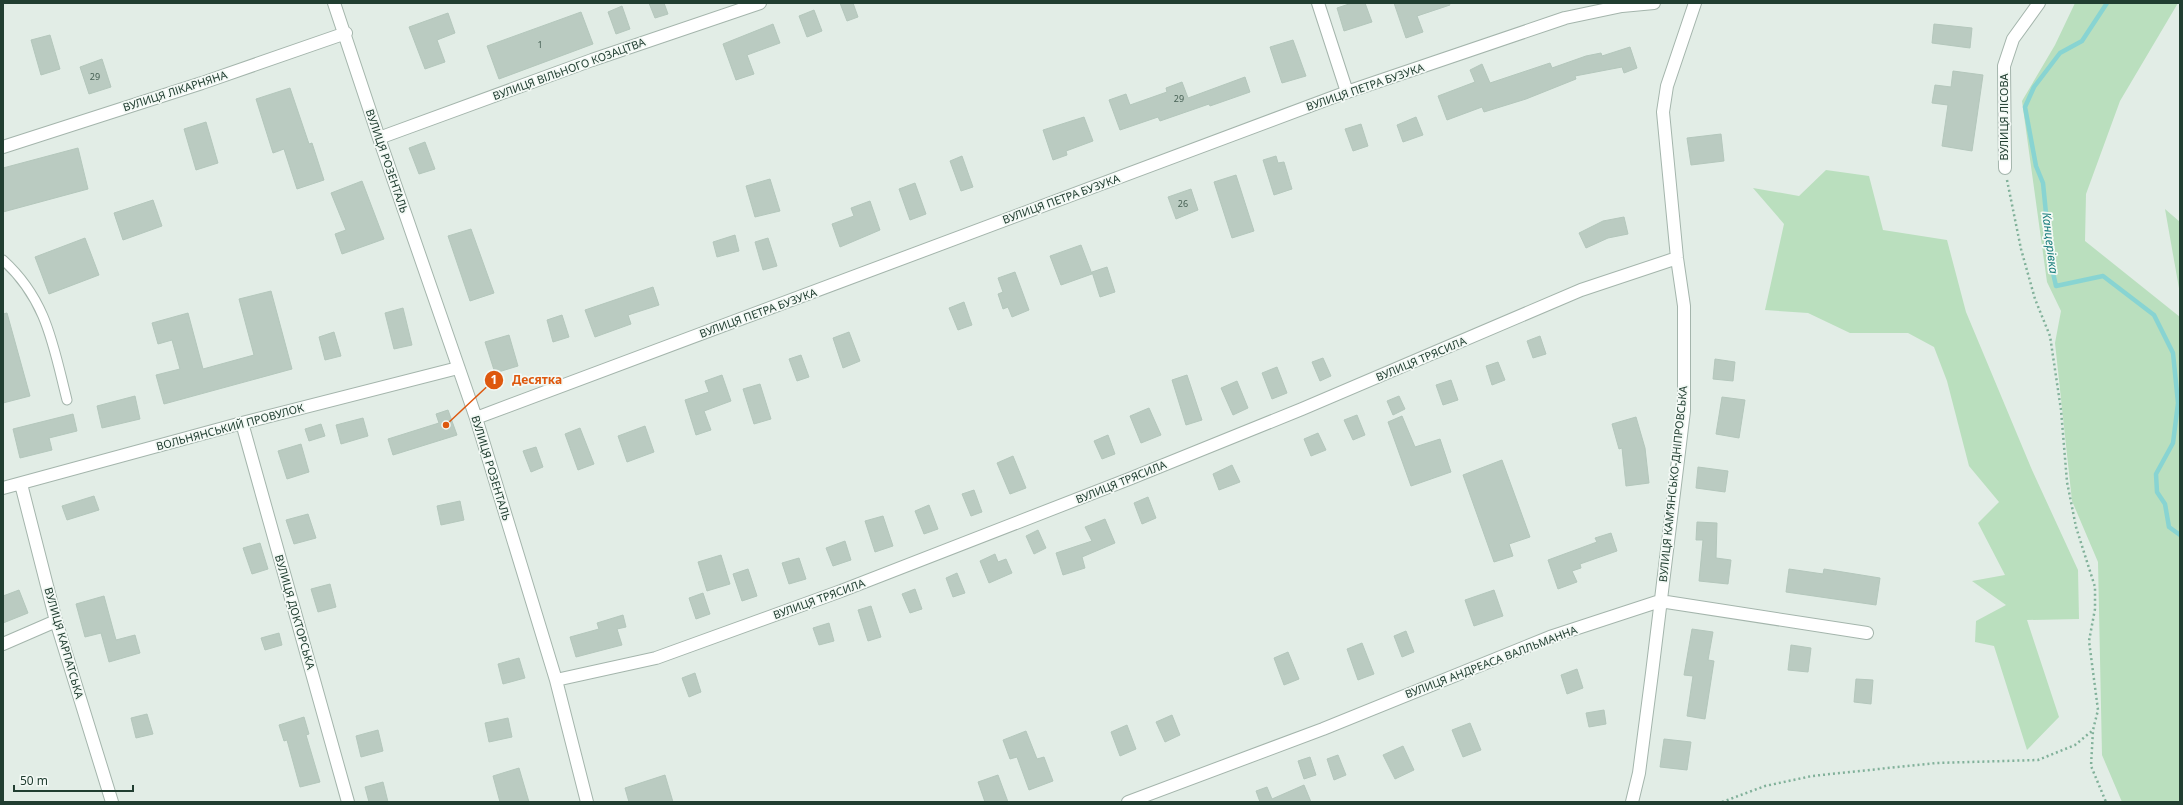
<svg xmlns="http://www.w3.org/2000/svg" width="2183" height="805" viewBox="0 0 2183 805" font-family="'Noto Sans',sans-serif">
	<rect width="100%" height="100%" fill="#e2ede6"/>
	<!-- green -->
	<path fill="#badfbe" d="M2075,3H2178L2120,101L2086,194L2085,241L2180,317V802H2122L2102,755L2098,562L2072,501L2055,343L2061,311L2047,282L2022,101L2055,45Z
		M1826,170L1869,176L1883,230L1947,240L1966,312L2032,470L2078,570L2079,619L2027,620L2059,717L2027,750L1994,646L1975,642L1976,621L2006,605L1972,581L2005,575L1978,523L1999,502L1969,466L1947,381L1934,347L1908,333H1850L1808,313L1765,310L1784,224L1753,188L1799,196Z
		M2165,209L2180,222V294Z"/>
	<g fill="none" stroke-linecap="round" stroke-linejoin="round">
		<!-- stream -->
		<path stroke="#88d4d2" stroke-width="4.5" d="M2107,3L2082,41L2060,53L2034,87L2025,107L2036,166L2043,183L2051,264L2056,286L2103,276L2154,315L2173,353L2178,403L2173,443L2156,474L2157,492L2165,504L2169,527L2180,535"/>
	</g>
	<!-- building -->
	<path fill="#bacbc1" stroke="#b4c7bc" d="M649,3H664L668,14L655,18Z
		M840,3H853L858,17L847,21Z
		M1352,3H1365L1372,22L1344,31L1337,8Z
		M1394,3H1449L1450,5L1417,16L1423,32L1406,38Z
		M622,6L630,29L616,34L608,12Z
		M814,10L822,31L807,37L799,16Z
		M581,12L593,44L499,79L487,46Z
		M448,13L455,33L437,40L445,62L425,69L409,27Z
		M773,24L780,43L747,55L754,74L736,80L723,44Z
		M1934,24L1972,28L1970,48L1932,43Z
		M50,35L60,69L41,75L31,40Z
		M1293,40L1306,76L1282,83L1270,47Z
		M1630,47L1637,68L1624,73L1622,67L1575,76L1576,79L1526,99L1484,112L1482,107L1447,120L1438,96L1475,82L1470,70L1482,64L1490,83L1550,63L1552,68L1586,56L1601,53L1602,56Z
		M102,59L111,87L89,94L80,67Z
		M1953,71L1983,75L1972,151L1942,146L1948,105L1932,103L1935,85L1951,87Z
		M1245,77L1250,92L1210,106L1209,104L1160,121L1158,117L1120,130L1109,100L1126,94L1130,105L1167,92L1166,88L1182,82L1188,98Z
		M290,88L309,144L312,143L324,180L297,189L284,149L273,153L256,99Z
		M1084,117L1093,141L1066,151L1067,155L1053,160L1043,130Z
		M1416,117L1423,135L1403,142L1397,125Z
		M206,122L218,163L196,170L184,129Z
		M1361,124L1368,146L1353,151L1345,129Z
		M1721,134L1724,161L1691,165L1687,138Z
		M425,142L435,169L419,174L409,148Z
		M78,148L88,189L3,212V168Z
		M962,156L973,187L961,191L950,161Z
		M1276,156L1278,163L1284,162L1292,189L1274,195L1263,160Z
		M1236,175L1254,231L1232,238L1214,182Z
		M770,179L780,211L755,217L746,186Z
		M362,181L384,239L342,254L335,234L346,230L331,193Z
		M915,183L926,214L910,220L899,189Z
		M1191,189L1198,210L1176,219L1168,197Z
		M153,200L162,226L123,240L114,213Z
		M870,201L880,230L840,247L832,224L854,216L851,208Z
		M1624,217L1628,234L1608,238L1586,248L1579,233L1603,221Z
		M471,229L494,293L470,301L448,236Z
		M735,235L739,251L717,257L713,242Z
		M85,238L99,275L49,294L35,257Z
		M768,238L777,266L763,270L755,242Z
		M1081,245L1092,274L1061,285L1050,256Z
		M1107,267L1115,292L1100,297L1092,272Z
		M1015,272L1029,310L1012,317L1008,307L1003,309L998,294L1003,292L998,278Z
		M653,287L659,305L628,315L631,324L595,337L585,310Z
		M271,291L292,369L164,404L156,375L180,369L172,340L158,344L152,323L188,313L203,369L254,355L239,299Z
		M964,302L972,325L958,330L949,308Z
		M403,308L412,345L394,349L385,313Z
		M7,313L30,396L3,403V314Z
		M562,315L569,337L553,342L547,320Z
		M334,332L341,356L325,360L319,337Z
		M849,332L860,361L843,368L833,338Z
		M509,335L518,366L495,373L485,342Z
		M1540,336L1546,354L1533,358L1527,341Z
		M801,355L809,377L797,381L789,359Z
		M1323,358L1331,376L1320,381L1312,362Z
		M1715,359L1735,362L1733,381L1713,379Z
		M1498,362L1505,380L1492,385L1486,366Z
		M1277,367L1287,393L1272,399L1262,373Z
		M722,375L731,401L704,411L711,430L696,435L685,400L709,392L705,381Z
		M1187,375L1202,420L1186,425L1172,380Z
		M1451,380L1458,400L1443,405L1436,385Z
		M1237,381L1248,408L1233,415L1221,388Z
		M760,384L771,419L754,424L743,389Z
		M135,396L140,419L102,428L97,406Z
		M1399,396L1405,409L1393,415L1387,401Z
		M1722,397L1745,400L1739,438L1716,434Z
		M1149,408L1161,435L1141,443L1130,416Z
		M448,410L457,435L393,455L388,439L439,423L436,414Z
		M73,414L77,431L49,438L52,450L20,458L13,429Z
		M1357,415L1365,435L1353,440L1344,420Z
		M1402,416L1415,447L1440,439L1451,472L1411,486L1388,422Z
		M1636,417L1645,448L1649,483L1626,486L1622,448L1619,449L1612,424Z
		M363,418L368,436L341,444L336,425Z
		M321,424L325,436L309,441L305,429Z
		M645,426L654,452L627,462L618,436Z
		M580,428L594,464L578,470L565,434Z
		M1318,433L1326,450L1311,456L1304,439Z
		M1108,435L1115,454L1102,459L1094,441Z
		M301,444L309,472L287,479L278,451Z
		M536,447L543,467L531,472L523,451Z
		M1013,456L1026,488L1010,494L997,463Z
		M1502,460L1530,537L1509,544L1513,556L1494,562L1463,475Z
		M1232,465L1240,482L1219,490L1213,474Z
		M1698,467L1728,471L1725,492L1696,488Z
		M974,490L982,512L971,516L962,494Z
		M94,496L99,510L67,520L62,506Z
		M1148,497L1156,518L1142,524L1134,503Z
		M460,501L464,520L441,525L437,506Z
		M929,505L938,529L924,534L915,511Z
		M308,514L316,538L294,544L286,520Z
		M883,516L893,546L875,552L865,521Z
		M1105,519L1115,543L1082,557L1085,568L1063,575L1056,553L1092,541L1085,527Z
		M1697,522L1717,523L1716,558L1731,560L1728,584L1699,581L1703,540H1696Z
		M1038,530L1046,548L1034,554L1026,536Z
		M1611,533L1617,551L1580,564L1581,568L1572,571L1577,582L1558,589L1548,560L1597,542L1595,538Z
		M845,541L851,560L833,566L826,548Z
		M260,543L268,569L252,574L243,548Z
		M995,554L998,562L1006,559L1012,573L989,583L980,561Z
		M721,555L730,584L707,591L698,562Z
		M799,558L806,579L789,584L782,563Z
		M748,569L757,596L742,601L733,574Z
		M1789,569L1823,574L1824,569L1880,578L1876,605L1786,592Z
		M957,573L965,593L953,597L946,578Z
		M330,584L336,607L318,612L311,589Z
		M915,589L922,609L910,613L902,594Z
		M19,590L28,613L3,623V596Z
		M1494,590L1503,616L1474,626L1465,600Z
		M703,593L710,614L696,619L689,598Z
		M104,596L116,640L135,635L140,653L109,662L101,633L85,637L76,604Z
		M871,606L881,637L868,641L858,610Z
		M623,615L626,627L617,629L622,645L576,657L570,637L599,629L597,623Z
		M829,623L834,641L819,645L813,628Z
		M1692,629L1713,632L1708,660L1714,661L1705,719L1687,716L1693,676L1684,675Z
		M1406,631L1414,652L1402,657L1394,636Z
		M279,633L282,645L265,650L261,638Z
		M1362,643L1374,674L1358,680L1347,649Z
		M1791,645L1811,648L1808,672L1788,670Z
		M1288,652L1299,679L1284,685L1274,658Z
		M519,658L525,678L503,684L498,664Z
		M1577,669L1583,688L1567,694L1561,675Z
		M695,673L701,692L689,697L682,678Z
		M1856,679L1873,680L1871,704L1854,702Z
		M1604,710L1606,724L1589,727L1586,713Z
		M147,714L153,734L136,738L131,718Z
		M1172,715L1180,735L1165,742L1156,722Z
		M304,717L309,734L306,735L320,782L300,787L287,740L284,741L279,725Z
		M508,718L512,737L489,742L485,723Z
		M1470,723L1481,750L1463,757L1452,730Z
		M1127,725L1136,749L1120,756L1111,732Z
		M378,730L383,751L361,757L356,736Z
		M1026,731L1037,759L1044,757L1053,781L1029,790L1017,757L1010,759L1003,740Z
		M1664,739L1691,742L1687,770L1660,767Z
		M1403,746L1414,770L1395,779L1383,755Z
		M1338,755L1346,775L1334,780L1327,759Z
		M1310,757L1316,775L1304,779L1298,761Z
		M519,768L529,802H500L493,776Z
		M665,775L673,802H629L625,788Z
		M998,775L1008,802H985L978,782Z
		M383,782L388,802H369L365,787Z
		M1304,785L1311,802H1260L1256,791L1267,787L1272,799Z"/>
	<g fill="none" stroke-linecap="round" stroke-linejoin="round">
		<defs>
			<path id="lane" d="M3,260C47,300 53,345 67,400"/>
			<path id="street" d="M334,3L379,138L476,418L556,680L587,802
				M1318,3L1347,92
				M379,138L592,60L760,3
				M3,147L202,83L346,33
				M2005,168L2004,66L2013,39L2039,3
				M476,418L1347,92L1565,18L1622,6L1654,3
				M242,423L348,802
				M21,484L56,621L112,802
				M3,488L242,423L458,368
				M3,644L56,621
				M556,680L656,658L841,591L1129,479L1302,409L1581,290L1677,258
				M1128,802L1323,729L1550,637L1660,601L1867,633
				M1632,802L1639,773L1652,673L1684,411V306L1677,258L1663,112L1667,86L1695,3"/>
		</defs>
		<!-- lane casing -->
		<use href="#lane" stroke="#a4b5ac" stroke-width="11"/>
		<!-- street casing -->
		<use href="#street" stroke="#a4b5ac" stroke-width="14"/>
		<!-- path -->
		<path stroke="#81b19a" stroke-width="2.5" stroke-dasharray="2 3" stroke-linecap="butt" d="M2007,180L2021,249L2035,299L2050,336L2061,410L2067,482L2076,527L2095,587V609L2089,641L2098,710L2093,730L2091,766L2106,802
			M1722,802L1765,786L1812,776L1936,763L2038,760L2075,745L2092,731"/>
		<!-- lane -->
		<use href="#lane" stroke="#fff" stroke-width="9"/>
		<!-- street -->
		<use href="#street" stroke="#fff" stroke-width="12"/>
	</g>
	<g text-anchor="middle" stroke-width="3.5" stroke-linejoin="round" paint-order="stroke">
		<!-- number labels -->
		<g font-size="9" fill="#476155">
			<text x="540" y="48">1</text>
			<text x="95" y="80">29</text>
			<text x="1179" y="102">29</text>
			<text x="1183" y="207">26</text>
		</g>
		<!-- street labels -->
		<g font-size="11" fill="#213e31" stroke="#f3f9f5">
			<text transform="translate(569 69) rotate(-20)" y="4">ВУЛИЦЯ ВІЛЬНОГО КОЗАЦТВА</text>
			<text transform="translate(1365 87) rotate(-19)" y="4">ВУЛИЦЯ ПЕТРА БУЗУКА</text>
			<text transform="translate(175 91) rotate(-18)" y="4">ВУЛИЦЯ ЛІКАРНЯНА</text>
			<text transform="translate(2004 117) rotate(-90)" y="4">ВУЛИЦЯ ЛІСОВА</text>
			<text transform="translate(387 161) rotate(71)" y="4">ВУЛИЦЯ РОЗЕНТАЛЬ</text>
			<text transform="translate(1061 199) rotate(-20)" y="4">ВУЛИЦЯ ПЕТРА БУЗУКА</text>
			<text transform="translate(758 313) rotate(-20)" y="4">ВУЛИЦЯ ПЕТРА БУЗУКА</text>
			<text transform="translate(1421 359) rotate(-23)" y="4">ВУЛИЦЯ ТРЯСИЛА</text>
			<text transform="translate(230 427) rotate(-15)" y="4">ВОЛЬНЯНСЬКИЙ ПРОВУЛОК</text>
			<text transform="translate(491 468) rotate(73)" y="4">ВУЛИЦЯ РОЗЕНТАЛЬ</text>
			<text transform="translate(1121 482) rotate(-22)" y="4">ВУЛИЦЯ ТРЯСИЛА</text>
			<text transform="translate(1673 484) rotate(-84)" y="4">ВУЛИЦЯ КАМ’ЯНСЬКО-ДНІПРОВСЬКА</text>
			<text transform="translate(819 599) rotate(-20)" y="4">ВУЛИЦЯ ТРЯСИЛА</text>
			<text transform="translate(295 612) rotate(74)" y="4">ВУЛИЦЯ ДОКТОРСЬКА</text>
			<text transform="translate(64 643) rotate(74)" y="4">ВУЛИЦЯ КАРПАТСЬКА</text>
			<text transform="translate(1491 662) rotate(-21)" y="4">ВУЛИЦЯ АНДРЕАСА ВАЛЛЬМАННА</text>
		</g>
		<!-- water labels -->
		<g font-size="12" font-style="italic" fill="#197d7c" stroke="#f3f9f5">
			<text transform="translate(2050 243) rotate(83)" y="4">Канцерівка</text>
		</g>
	</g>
	<!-- callouts -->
	<path fill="none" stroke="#de580e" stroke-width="1.5" d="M446 425L494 380"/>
	<g fill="#de580e" stroke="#f3f9f5" stroke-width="1.5">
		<circle cx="446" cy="425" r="4"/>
		<circle cx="494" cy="380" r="10"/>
	</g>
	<g font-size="12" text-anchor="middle" font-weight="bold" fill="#fff">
		<text x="494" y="384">1</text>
	</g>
	<g font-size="12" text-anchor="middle" font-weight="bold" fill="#de580e" stroke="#f3f9f5" stroke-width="3.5" stroke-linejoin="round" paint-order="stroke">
		<text x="537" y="384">Десятка</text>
	</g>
	<!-- border -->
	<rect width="2183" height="805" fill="none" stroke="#213e31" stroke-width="8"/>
	<!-- scale -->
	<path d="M14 785v6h119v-6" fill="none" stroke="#213e31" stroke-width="2"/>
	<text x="20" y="785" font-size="12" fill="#213e31" stroke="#f3f9f5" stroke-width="3" paint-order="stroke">50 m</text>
</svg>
